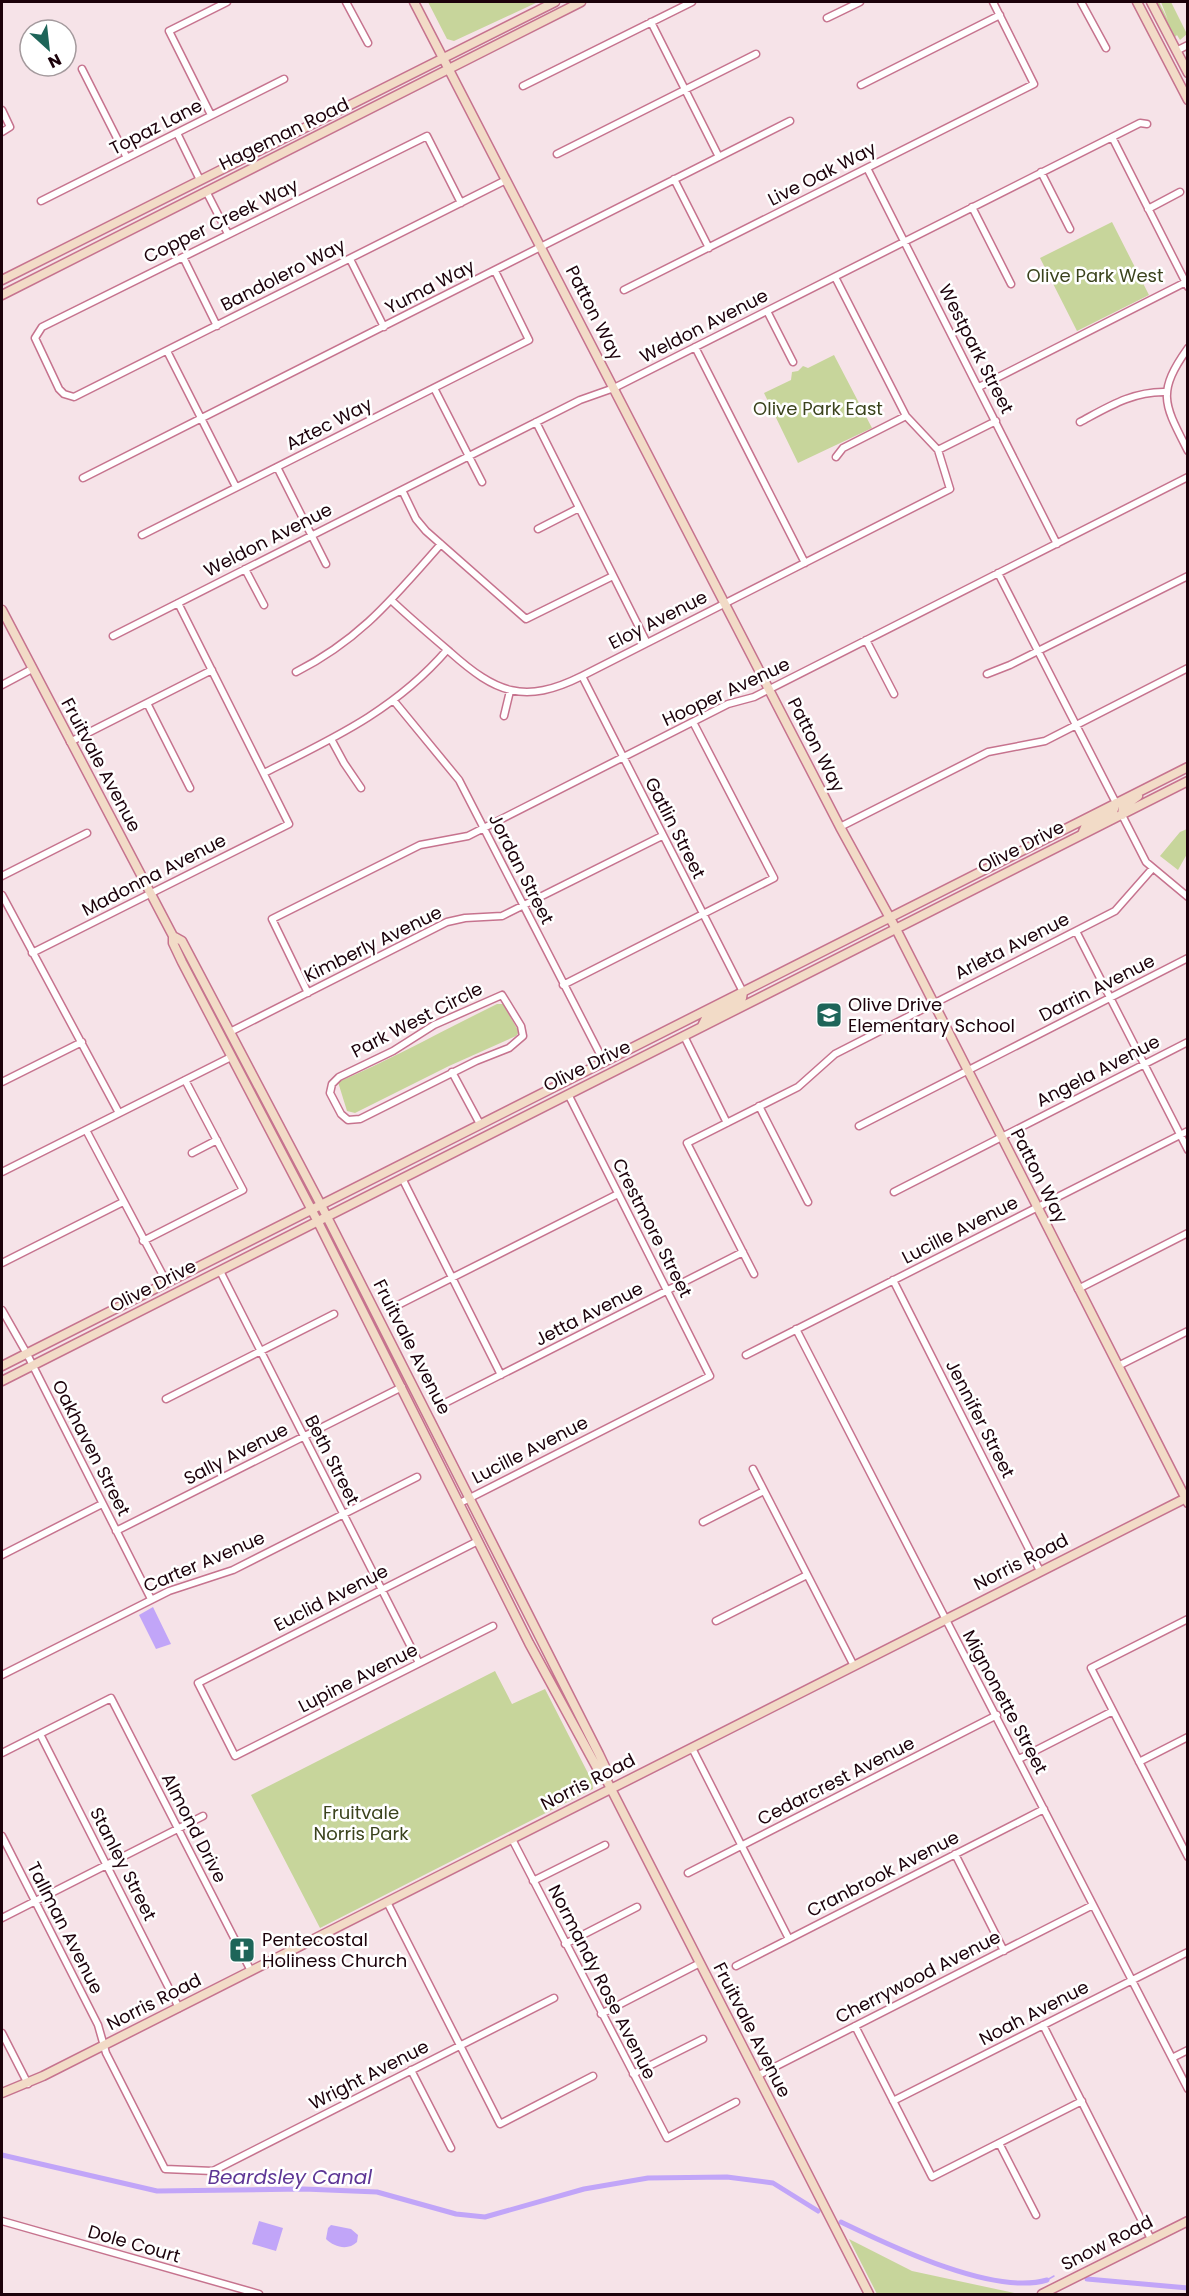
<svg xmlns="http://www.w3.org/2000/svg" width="1189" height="2296" viewBox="0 0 1189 2296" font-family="Poppins,sans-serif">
	<rect width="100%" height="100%" fill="#f6e3e8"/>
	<!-- green -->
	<path fill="#c7d59b" d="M428,2H538L454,41L447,39Z
		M1155,2H1159L1168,20L1161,2H1171L1187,34L1180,40L1177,35L1174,38Z
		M1112,222L1149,295L1077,331L1040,258Z
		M834,355L872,428L798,463L764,393L791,380L792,372L798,371L803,366L808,368Z
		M1187,829V854L1178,870L1160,856L1180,832Z
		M497,1004H503L519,1032L516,1036L449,1066L355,1113L347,1111L338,1082C392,1059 444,1030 497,1004Z
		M495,1671L512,1704L545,1689L592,1781L593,1789L320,1928L251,1795Z
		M849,2239L912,2271L1019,2294H877Z"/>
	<!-- water -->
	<path fill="#c1a5f8" d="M153,1607L171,1644L156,1649L139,1615Z
		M259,2221L283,2228L276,2251L252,2244Z
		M331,2225L351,2229L358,2235L357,2242C348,2251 334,2247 326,2239L328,2228Z"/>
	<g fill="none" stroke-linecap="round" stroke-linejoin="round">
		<!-- stream -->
		<path stroke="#c1a5f8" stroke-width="1.5" d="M1047,2280L1054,2276"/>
		<!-- canal -->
		<path stroke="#c1a5f8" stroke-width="5" d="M2,2155L157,2191L304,2189L377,2192L456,2214L485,2217L584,2189L648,2178L727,2177L773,2183L818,2211
			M841,2222C891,2246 993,2296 1047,2280
			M1087,2279L1188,2288"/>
		<defs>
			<path id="street" d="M346,2L368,43
				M1081,2L1106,48
				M827,18L860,2
				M651,22L719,157
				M1176,51L1188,45
				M82,69L127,158
				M861,85L1000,15
				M523,86L692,2
				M2,110L10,127L2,132
				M211,115L169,31L227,2
				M177,133L200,180
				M1112,137L1188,287
				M557,154L756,54
				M867,168L1057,544
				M1041,172L1070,229
				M674,179L709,248
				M206,191L228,234
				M41,201L284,79
				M461,203L427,136L42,327L35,338L59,389L64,394L74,397L506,180
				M972,207L1011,284
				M1148,209L1180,192
				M183,257L217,326
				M350,259L384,327
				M624,290L1034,84L993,2
				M767,311L793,362
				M695,347L805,563
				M1188,348C1156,393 1164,404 1188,451
				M167,351L236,487
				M979,387L1188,281
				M434,388L482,482
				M536,422L647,643
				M1080,422C1108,407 1133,391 1166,392
				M938,450L996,421
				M836,457L843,448L906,416
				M277,467L326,564
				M83,478L790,121
				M402,490L416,519L426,531L526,619L613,576
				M538,529L579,508
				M142,535L529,340L495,271
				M245,569L264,605
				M998,573L1116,803
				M391,600C410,618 430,635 450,652C496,693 524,705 582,676L950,489L938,450L906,416L835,277
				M113,636L580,400L614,388L1140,123L1147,124
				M866,640L894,694
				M296,672C361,639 394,597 441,544
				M987,674L1010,665L1188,576
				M582,676L743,992
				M2,685L32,669
				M394,701L459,780L604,1062
				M147,703L190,788
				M504,716L510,691
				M331,739L344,763L361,788
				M70,742L212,670
				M264,773C334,738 395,710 447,650
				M1122,815L1146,862L1188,897
				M840,827L988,752L1045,741L1188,668
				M2,876L87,833
				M2,895L119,1113
				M1076,931L1188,1150
				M32,953L289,824L178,603
				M563,985L774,878L693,722
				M308,993L272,919L420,845L468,836L728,704L754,697L1188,477
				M502,995L521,1026L523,1036L509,1048L476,1061L360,1119L348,1120L341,1114L330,1093L332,1084L339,1077L393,1051L434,1025Z
				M230,1032L447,922L465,918L502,916L662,836
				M684,1036L727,1123
				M452,1072L480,1124
				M2,1082L82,1042
				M759,1106L808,1202
				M859,1126L1188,958
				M86,1130L167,1283
				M192,1153L217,1140
				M2,1172L231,1057
				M402,1178L501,1375
				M894,1192L1188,1042
				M143,1241L243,1190L185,1080
				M2,1263L123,1202
				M220,1271L419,1663
				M754,1274L687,1143L798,1087L835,1054L1115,911L1152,869
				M893,1280L1040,1571
				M1078,1289L1188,1233
				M398,1305L618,1194
				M2,1310L27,1354L151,1599
				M796,1329L1188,2089
				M746,1355L1188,1131
				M1118,1366L1188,1331
				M166,1399L334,1314
				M447,1402L743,1252
				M753,1469L854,1666
				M460,1503L710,1376L568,1094
				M703,1522L764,1491
				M116,1531L402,1387
				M478,1541L198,1683L235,1756L493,1626
				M2,1555L102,1504
				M1188,1619L1091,1668L1188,1857
				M716,1621L807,1575
				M2,1675L169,1591L233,1570L417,1477
				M40,1734L179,2008
				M692,1748L789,1939
				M2,1753L111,1698L251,1971
				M1019,1759L1113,1711
				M1139,1762L1188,1737
				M2,1836L98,2025L106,2053L165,2169L213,2171L554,1998
				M512,1839L667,2138L736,2102
				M955,1854L1004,1951
				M688,1873L997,1715
				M533,1881L605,1845
				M387,1902L500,2124L593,2076
				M2,1918L203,1816
				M565,1944L637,1907
				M736,1966L1044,1809
				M601,2014L700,1963
				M1043,2025L1151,2239
				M855,2026L932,2177L1082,2101
				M2,2033L28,2084
				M1172,2058L1188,2050
				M411,2070L451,2148
				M633,2074L703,2039
				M757,2076L1093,1905
				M893,2101L1188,1952
				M999,2143L1036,2215
				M2,2221L259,2294"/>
			<path id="secondary" d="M414,2L840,827L896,929L1188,1503
				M1137,2L1188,100
				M1151,2L1188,73
				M2,280L555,2
				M2,295L581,2
				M2,610L173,936V943L182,962L318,1222L529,1643L602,1777L607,1781L869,2294
				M1122,815L1123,807L1138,796
				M1082,834L1086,825L1113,812L1116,803
				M173,936L182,941L321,1205L599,1754L608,1773L607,1781
				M702,1026L706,1018L742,998L743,992
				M2,1366L1188,767
				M2,1381L1188,781
				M2,2093L43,2076L1188,1497
				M1042,2294L1188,2221"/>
		</defs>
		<!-- street casing -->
		<use href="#street" stroke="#c6738e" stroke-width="9"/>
		<!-- secondary casing -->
		<use href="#secondary" stroke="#c6738e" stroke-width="11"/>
		<!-- street -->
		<use href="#street" stroke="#fff" stroke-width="6"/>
		<!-- secondary -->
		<use href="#secondary" stroke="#f2dbc7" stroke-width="8"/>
	</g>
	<!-- icons -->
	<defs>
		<symbol id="school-square" viewBox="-11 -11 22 22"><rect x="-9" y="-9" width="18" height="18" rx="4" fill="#1e6559" stroke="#fff"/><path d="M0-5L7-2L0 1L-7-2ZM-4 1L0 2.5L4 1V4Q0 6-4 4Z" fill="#fff"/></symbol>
		<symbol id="church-square" viewBox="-11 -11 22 22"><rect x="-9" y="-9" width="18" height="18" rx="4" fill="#1e6559" stroke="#fff"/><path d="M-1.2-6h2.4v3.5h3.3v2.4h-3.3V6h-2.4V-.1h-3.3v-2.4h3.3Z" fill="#fff"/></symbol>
	</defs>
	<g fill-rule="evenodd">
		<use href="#school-square" x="814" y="1000" width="30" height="30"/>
		<use href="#church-square" x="227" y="1935" width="30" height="30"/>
	</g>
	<g text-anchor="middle" stroke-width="5" stroke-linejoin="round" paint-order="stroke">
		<!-- street labels -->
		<g font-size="18" fill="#1c020b" stroke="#fff">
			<text transform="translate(156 127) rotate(-27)" y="6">Topaz Lane</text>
			<text transform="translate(284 134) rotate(-26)" y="6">Hageman Road</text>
			<text transform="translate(822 174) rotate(-27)" y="6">Live Oak Way</text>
			<text transform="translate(221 221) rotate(-26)" y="6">Copper Creek Way</text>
			<text transform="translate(283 275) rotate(-27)" y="6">Bandolero Way</text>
			<text transform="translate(430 287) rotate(-27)" y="6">Yuma Way</text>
			<text transform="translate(594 313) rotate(63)" y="6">Patton Way</text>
			<text transform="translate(704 326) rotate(-27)" y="6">Weldon Avenue</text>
			<text transform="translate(976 349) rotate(63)" y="6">Westpark Street</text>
			<text transform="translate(329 424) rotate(-27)" y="6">Aztec Way</text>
			<text transform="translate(268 540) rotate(-27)" y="6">Weldon Avenue</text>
			<text transform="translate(658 620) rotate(-27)" y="6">Eloy Avenue</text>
			<text transform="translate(726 692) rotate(-25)" y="6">Hooper Avenue</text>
			<text transform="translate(816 745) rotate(63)" y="6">Patton Way</text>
			<text transform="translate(101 765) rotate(62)" y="6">Fruitvale Avenue</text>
			<text transform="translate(675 828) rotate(63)" y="6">Gatlin Street</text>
			<text transform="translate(1021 847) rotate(-27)" y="6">Olive Drive</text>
			<text transform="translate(521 869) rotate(63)" y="6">Jordan Street</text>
			<text transform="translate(154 875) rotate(-27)" y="6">Madonna Avenue</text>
			<text transform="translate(373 944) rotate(-26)" y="6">Kimberly Avenue</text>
			<text transform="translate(1012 946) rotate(-27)" y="6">Arleta Avenue</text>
			<text transform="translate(1097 988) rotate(-27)" y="6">Darrin Avenue</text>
			<text transform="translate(417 1020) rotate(-27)" y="6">Park West Circle</text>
			<text transform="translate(587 1066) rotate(-26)" y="6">Olive Drive</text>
			<text transform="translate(1098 1071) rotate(-27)" y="6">Angela Avenue</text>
			<text transform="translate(1039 1176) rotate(63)" y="6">Patton Way</text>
			<text transform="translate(652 1228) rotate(63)" y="6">Crestmore Street</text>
			<text transform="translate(960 1230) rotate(-27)" y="6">Lucille Avenue</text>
			<text transform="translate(153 1286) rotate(-27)" y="6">Olive Drive</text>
			<text transform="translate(589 1314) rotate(-27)" y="6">Jetta Avenue</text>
			<text transform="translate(412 1347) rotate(63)" y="6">Fruitvale Avenue</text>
			<text transform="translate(980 1419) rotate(63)" y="6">Jennifer Street</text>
			<text transform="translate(91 1448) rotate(63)" y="6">Oakhaven Street</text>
			<text transform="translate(530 1450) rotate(-27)" y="6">Lucille Avenue</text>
			<text transform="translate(236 1454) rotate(-27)" y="6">Sally Avenue</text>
			<text transform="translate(332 1460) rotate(63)" y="6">Beth Street</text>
			<text transform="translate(204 1562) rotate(-23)" y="6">Carter Avenue</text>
			<text transform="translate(1021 1562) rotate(-27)" y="6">Norris Road</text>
			<text transform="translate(331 1598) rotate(-27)" y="6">Euclid Avenue</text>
			<text transform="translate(358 1678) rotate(-27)" y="6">Lupine Avenue</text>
			<text transform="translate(1005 1702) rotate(62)" y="6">Mignonette Street</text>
			<text transform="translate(836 1781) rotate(-27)" y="6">Cedarcrest Avenue</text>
			<text transform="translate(588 1782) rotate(-27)" y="6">Norris Road</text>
			<text transform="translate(194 1828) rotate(63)" y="6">Almond Drive</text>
			<text transform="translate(123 1864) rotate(63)" y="6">Stanley Street</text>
			<text transform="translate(883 1874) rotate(-27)" y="6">Cranbrook Avenue</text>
			<text transform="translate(65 1928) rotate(63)" y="6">Tallman Avenue</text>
			<text transform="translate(918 1977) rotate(-27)" y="6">Cherrywood Avenue</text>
			<text transform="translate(602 1982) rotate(63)" y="6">Normandy Rose Avenue</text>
			<text transform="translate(154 2002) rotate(-27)" y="6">Norris Road</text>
			<text transform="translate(1034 2013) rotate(-27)" y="6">Noah Avenue</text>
			<text transform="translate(752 2030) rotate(63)" y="6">Fruitvale Avenue</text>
			<text transform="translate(369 2075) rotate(-27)" y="6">Wright Avenue</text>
			<text transform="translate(1107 2243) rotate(-27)" y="6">Snow Road</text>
			<text transform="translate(134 2244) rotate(16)" y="6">Dole Court</text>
		</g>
		<!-- park labels -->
		<g font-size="18" fill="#3b431d" stroke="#fff">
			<text x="1095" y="282">Olive Park West</text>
			<text x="818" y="415">Olive Park East</text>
			<text x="361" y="1819">Fruitvale<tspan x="361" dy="21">Norris Park</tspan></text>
		</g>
		<!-- poi labels -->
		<g font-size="18" fill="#1c020b" stroke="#fff" text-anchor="start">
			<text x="848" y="1011">Olive Drive<tspan x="848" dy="21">Elementary School</tspan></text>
			<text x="262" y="1946">Pentecostal<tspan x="262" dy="21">Holiness Church</tspan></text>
		</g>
		<!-- water labels -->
		<g font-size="20" font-style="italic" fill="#5e3695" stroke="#fff">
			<text x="290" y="2184">Beardsley Canal</text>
		</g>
	</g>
	<!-- border -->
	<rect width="1189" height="2296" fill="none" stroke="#1c020b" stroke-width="6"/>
	<!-- north arrow -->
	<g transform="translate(48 48) rotate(153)"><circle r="28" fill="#ffffff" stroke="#a49a9d" stroke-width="1.5"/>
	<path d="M0-4.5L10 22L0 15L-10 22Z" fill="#1e6559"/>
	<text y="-9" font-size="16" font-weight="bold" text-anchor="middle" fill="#1c020b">N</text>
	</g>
</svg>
